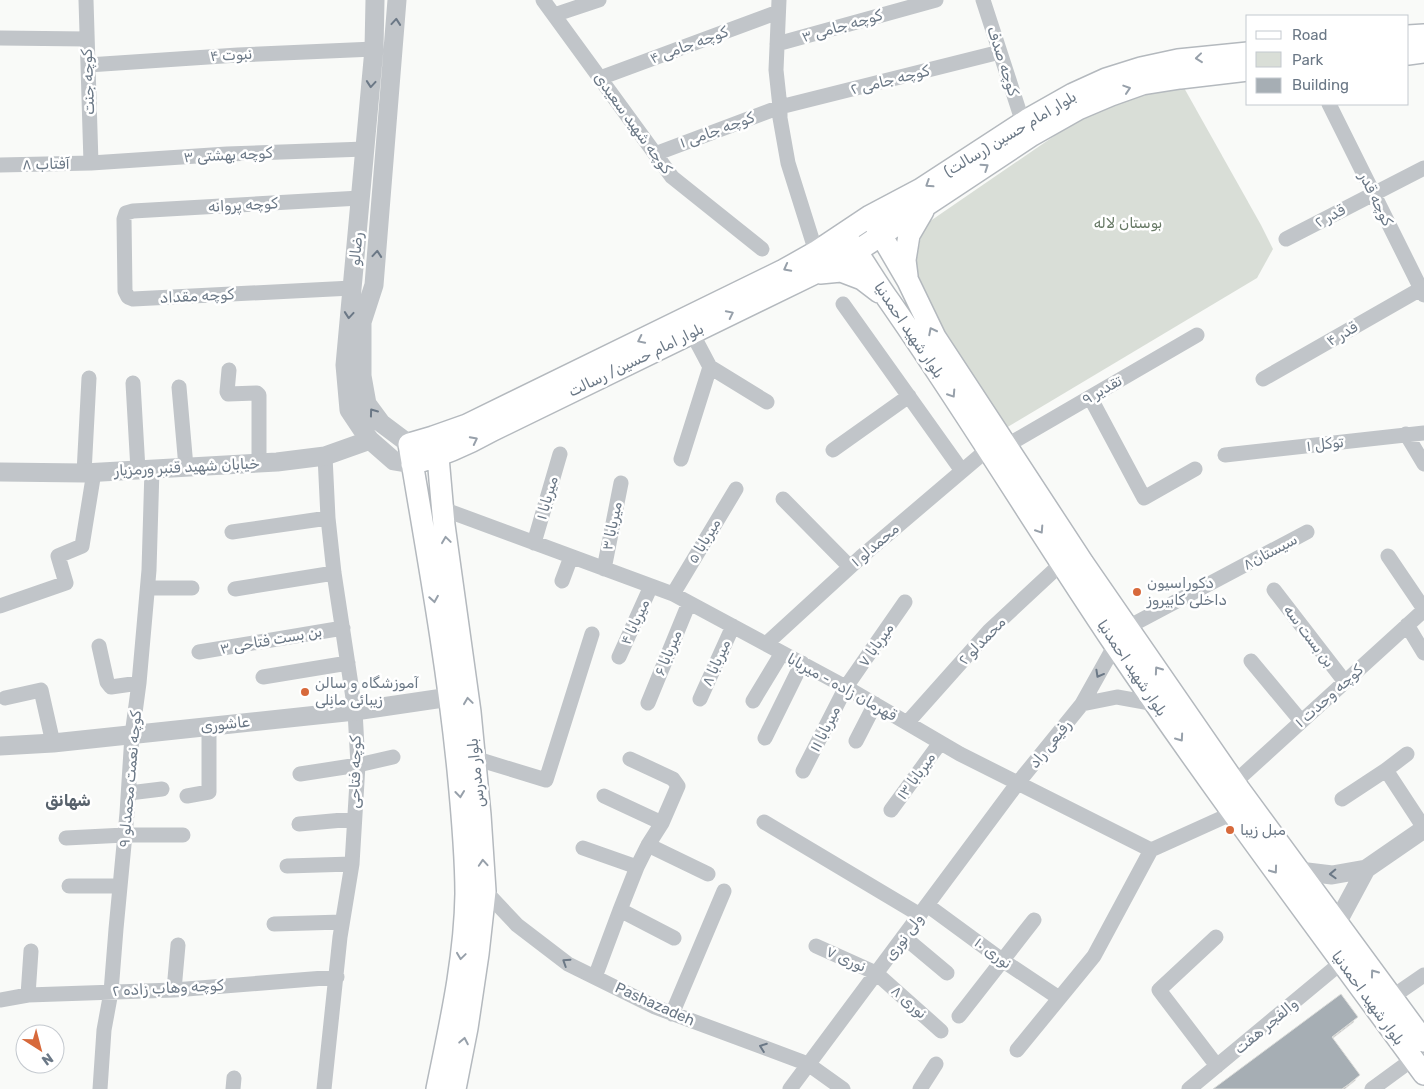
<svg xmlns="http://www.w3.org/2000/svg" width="1424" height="1089" viewBox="0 0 1424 1089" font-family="Rubik,Vazirmatn,sans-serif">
	<defs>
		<filter id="shadow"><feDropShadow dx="-4.5" dy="4.5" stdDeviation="0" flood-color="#0004"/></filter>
	</defs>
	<rect width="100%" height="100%" fill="#f9faf8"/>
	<!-- green -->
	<path fill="#d9ded7" d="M1183,86L1261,225L1273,249L1257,278L1006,428L927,310L920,290L916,262L923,226L1076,121L1110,104L1143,94Z"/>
	<!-- building -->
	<path fill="#a6aeb4" stroke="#dbdcda" filter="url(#shadow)" d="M1341,994L1358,1017L1332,1037L1360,1075L1349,1084L1342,1089H1213Z"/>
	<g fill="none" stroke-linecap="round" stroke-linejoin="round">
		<defs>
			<path id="secondary" d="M1408,36L1424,35
				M1408,54L1424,52
				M870,216L908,281L935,337L1083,563L1239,789L1424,1041
				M844,234C861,256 874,280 890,302C968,414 1039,532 1115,645C1214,791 1320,932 1424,1074
				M820,273L841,271L862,279L879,292
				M907,276L905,260L909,235L923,211
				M435,445L438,457L444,525L470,712L480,815L485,891L478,954L467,1028L455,1089
				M412,464C440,456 466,445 491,431L813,274L857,251L1032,135L1078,109L1111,95L1142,84L1180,78L1248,70
				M437,1089C450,1025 465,960 466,894C466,853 462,811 458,770C447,660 427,552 409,444L433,437L467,425L784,270L816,252L870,216L921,189L1027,120L1073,94L1106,79L1141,68L1178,60L1248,53"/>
		</defs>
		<!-- secondary casing -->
		<use href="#secondary" stroke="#b4b9be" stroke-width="24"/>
		<!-- minor -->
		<path stroke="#c1c5c9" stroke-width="15" d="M86,0L91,163
			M543,0L672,177L762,249
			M779,0L776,70L780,107V118L788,163L816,252
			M983,0L1023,123
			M554,15L599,0
			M0,38L87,39
			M777,44L936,0
			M88,65L238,55L374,49
			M600,78L778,12
			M1329,104L1424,295
			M655,154L780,107L1000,52
			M0,165L91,163L227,154L365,149
			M1286,239L1424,168
			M352,288L133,299L128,297L125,291L124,219L126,213L133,211L360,198
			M843,304L962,471
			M692,333L710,367L767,402
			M229,370L227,392L228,394L257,393L259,395V463
			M1263,379L1424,287
			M133,383L138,470
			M179,387L186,467
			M1090,397L1144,498L1195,469
			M1406,434L1424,464
			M1006,446L1197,335
			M833,450L909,396
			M1225,455L1424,433
			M681,459L710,367
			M84,473L89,378
			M783,499L850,567
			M443,509L673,594L842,685L960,754L1151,850L1233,813
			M232,532L328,518
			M534,543L560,454
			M1388,556L1424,609
			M604,569L621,483
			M562,581L571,557
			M148,588H192
			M235,589L334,573
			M1274,590L1345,682
			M673,594L736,489
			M0,606L66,583L58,556L82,546L94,472
			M1407,625L1424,653
			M1128,627L1307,532
			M766,644L861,557L988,449
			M99,646L107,682L111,687L139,683
			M199,652L343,628
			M619,657L651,586
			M1251,661L1301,721
			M263,677L348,663
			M5,698L41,690L53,743
			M700,699L733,626
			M753,701L782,653
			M648,703L689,603
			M1082,704L1117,697L1156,704
			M907,723L989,631L1062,563
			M765,738L802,663
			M856,741L875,704
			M466,758H474L546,780L592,634
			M1386,770L1407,754
			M803,771L846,687L905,602
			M300,774L358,765L393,757
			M1235,782L1424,610
			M129,793L162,789
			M187,796L209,792V726
			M604,796L662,823
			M1342,799L1386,770L1424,828
			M891,810L940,743
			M764,822L920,915
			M299,824L354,819
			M66,838L125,835H183
			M648,845L708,874
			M583,848L637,867
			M287,866L352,864
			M69,886H120
			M485,891L517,925L568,964L655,1007L808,1064L843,1089
			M927,905L1002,960L1059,998
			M620,910L674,938
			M274,924L342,922
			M904,937L947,973
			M1216,937L1159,990L1217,1066
			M816,946L876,973L941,1031
			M595,977L620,910L637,867L648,845L662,823L678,786L673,779L630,759
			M174,990L178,945
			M28,995L31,951
			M1392,997L1424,975
			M0,1000L28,995L174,990L337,977
			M672,1014L724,891
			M959,1016L1034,920
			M1017,1050L1094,956L1151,850
			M100,1089L104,1030L111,992L116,929L127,813L132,735L139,683L149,570L152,469
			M233,1089L234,1078
			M324,1089L340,937L352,864L358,765L355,711L334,573L328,518L325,456
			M790,1089L1017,784L1082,704L1115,645
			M920,1089L936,1064
			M1189,1089L1342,962
			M1372,1089L1413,1059"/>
		<!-- tertiary -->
		<path stroke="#c1c5c9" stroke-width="19" d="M375,0L374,49L345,365L349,410L361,428L370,440L394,461L412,464
			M397,0L374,285L362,322V376L367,404L381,423L409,444
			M0,472L84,473L277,462L325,456L370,440
			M0,746L53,743L355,711L450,697
			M1299,871L1332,875L1366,869L1424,829
			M1337,923L1366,869"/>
		<!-- secondary -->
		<use href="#secondary" stroke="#fff" stroke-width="21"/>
	</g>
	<!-- one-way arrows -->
	<defs><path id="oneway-chevron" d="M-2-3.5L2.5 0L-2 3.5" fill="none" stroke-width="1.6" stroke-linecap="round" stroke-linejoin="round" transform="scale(1.25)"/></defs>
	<g stroke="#6b7886">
		<use href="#oneway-chevron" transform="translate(396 22) rotate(-85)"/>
		<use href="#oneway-chevron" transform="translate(371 84) rotate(95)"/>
		<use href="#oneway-chevron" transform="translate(377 254) rotate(-85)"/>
		<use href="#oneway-chevron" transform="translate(349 315) rotate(95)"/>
		<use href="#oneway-chevron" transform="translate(373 412) rotate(-126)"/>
		<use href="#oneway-chevron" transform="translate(1099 674) rotate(119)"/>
		<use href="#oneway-chevron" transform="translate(1333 874) rotate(178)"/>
		<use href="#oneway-chevron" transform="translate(566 962) rotate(-147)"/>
		<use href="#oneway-chevron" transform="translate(763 1047) rotate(-160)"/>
	</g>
	<g stroke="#97a0aa">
		<use href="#oneway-chevron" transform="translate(1199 58) rotate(174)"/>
		<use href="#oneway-chevron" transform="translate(1127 89) rotate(-18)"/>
		<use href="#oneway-chevron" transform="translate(985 167) rotate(-34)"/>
		<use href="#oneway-chevron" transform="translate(929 184) rotate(147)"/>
		<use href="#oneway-chevron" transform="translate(787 268) rotate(152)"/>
		<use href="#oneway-chevron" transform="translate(730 314) rotate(-26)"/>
		<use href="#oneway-chevron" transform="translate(932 331) rotate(-117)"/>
		<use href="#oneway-chevron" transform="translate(641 340) rotate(154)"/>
		<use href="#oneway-chevron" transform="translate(952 394) rotate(57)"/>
		<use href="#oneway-chevron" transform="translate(474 440) rotate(-27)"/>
		<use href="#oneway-chevron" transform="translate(1040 530) rotate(57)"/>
		<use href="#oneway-chevron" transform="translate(446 540) rotate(-98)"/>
		<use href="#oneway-chevron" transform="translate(434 599) rotate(81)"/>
		<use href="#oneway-chevron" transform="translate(1158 670) rotate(-125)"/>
		<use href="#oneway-chevron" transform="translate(468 701) rotate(-98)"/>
		<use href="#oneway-chevron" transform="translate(1180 738) rotate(55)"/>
		<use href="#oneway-chevron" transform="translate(460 794) rotate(84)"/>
		<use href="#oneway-chevron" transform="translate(483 863) rotate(-94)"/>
		<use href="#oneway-chevron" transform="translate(1274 870) rotate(54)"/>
		<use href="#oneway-chevron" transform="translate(461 956) rotate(98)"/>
		<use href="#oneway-chevron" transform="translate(1374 973) rotate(-126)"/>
		<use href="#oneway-chevron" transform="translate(464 1041) rotate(-79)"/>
	</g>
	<!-- markers -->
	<g fill="#d7693b" stroke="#fff" stroke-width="2">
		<circle cx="1137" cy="592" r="5"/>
		<circle cx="305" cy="692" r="5"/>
		<circle cx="1230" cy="830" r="5"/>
	</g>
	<g text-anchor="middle" stroke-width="5" stroke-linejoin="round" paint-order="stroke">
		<!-- street labels -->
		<g font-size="15" fill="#6b7886" stroke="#fff">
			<text transform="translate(842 26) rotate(-16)" y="5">کوچه جامی ۳</text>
			<text transform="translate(689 45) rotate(-20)" y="5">کوچه جامی ۴</text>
			<text transform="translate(231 55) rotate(-3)" y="5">نبوت ۴</text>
			<text transform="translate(1003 61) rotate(72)" y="5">کوچه صدف</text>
			<text transform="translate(890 80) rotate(-14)" y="5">کوچه جامی ۲</text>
			<text transform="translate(88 82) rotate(-92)" y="5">کوچه جنت</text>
			<text transform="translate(633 123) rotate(54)" y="5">کوچه شهید سعیدی</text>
			<text transform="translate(717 130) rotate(-20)" y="5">کوچه جامی ۱</text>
			<text transform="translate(1010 134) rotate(-31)" y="5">بلوار امام حسین (رسالت)</text>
			<text transform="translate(228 155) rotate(-3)" y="5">کوچه بهشتی ۳</text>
			<text transform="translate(46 164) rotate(-1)" y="5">آفتاب ۸</text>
			<text transform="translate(1376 199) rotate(64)" y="5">کوچه قدر</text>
			<text transform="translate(243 205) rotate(-3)" y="5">کوچه پروانه</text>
			<text transform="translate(1330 216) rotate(-28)" y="5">قدر ۲</text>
			<text transform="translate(356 249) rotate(-85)" y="5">رضالو</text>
			<text transform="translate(197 296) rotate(-3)" y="5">کوچه مقداد</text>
			<text transform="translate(909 330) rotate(56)" y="5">بلوار شهید احمدنیا</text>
			<text transform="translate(1342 334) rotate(-30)" y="5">قدر ۴</text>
			<text transform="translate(636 360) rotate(-26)" y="5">بلوار امام حسین/ رسالت</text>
			<text transform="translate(1102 390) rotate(-30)" y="5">۹ تقدیر</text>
			<text transform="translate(1325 444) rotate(-7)" y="5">توکل ۱</text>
			<text transform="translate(187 467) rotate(-3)" y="5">خیابان شهید قنبر ورمزیار</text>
			<text transform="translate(547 498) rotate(-74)" y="5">میربابا ۱</text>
			<text transform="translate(612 526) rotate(-78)" y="5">میربابا ۳</text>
			<text transform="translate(704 541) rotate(-59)" y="5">میربابا ۵</text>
			<text transform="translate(875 545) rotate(-41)" y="5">محمدلو ۱</text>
			<text transform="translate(1270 552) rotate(-28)" y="5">سیستان۸</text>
			<text transform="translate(635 622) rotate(-65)" y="5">میربابا ۴</text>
			<text transform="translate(1309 636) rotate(53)" y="5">بن بست سه</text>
			<text transform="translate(271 640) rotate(-10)" y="5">بن بست فتاحی ۳</text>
			<text transform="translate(982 641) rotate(-46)" y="5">محمدلو ۲</text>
			<text transform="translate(876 645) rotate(-55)" y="5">میربابا ۷</text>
			<text transform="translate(668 653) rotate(-67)" y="5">میربابا ۶</text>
			<text transform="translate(716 663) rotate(-66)" y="5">میربابا ۸</text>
			<text transform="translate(1132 668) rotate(56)" y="5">بلوار شهید احمدنیا</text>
			<text transform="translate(842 687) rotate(29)" y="5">قهرمان زاده - میربابا</text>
			<text transform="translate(1329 696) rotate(-42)" y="5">کوچه وحدت ۱</text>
			<text transform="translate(225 724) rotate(-6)" y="5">عاشوری</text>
			<text transform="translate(825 729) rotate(-63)" y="5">میربابا ۱۱</text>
			<text transform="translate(1050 744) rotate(-51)" y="5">رفیعی راد</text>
			<text transform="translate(355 772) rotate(-89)" y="5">کوچه فتاحی</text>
			<text transform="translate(476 773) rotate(-96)" y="5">بلوار مدرس</text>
			<text transform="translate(916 776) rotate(-54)" y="5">میربابا ۱۳</text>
			<text transform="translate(130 779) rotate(-85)" y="5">کوچه نعمت محمدلو ۹</text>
			<text transform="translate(904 937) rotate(-53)" y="5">ولی نوری</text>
			<text transform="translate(993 953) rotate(36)" y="5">نوری ۱۰</text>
			<text transform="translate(846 959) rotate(24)" y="5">نوری ۷</text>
			<text transform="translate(168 988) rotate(-3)" y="5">کوچه وهاب زاده ۲</text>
			<text transform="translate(1368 998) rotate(54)" y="5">بلوار شهید احمدنیا</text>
			<text transform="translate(909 1002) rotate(41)" y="5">نوری ۸</text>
			<text transform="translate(655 1004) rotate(24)" y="5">Pashazadeh</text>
			<text transform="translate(1266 1026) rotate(-40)" y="5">والفجر هفت</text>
		</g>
		<!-- park labels -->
		<g font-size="15" fill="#677965" stroke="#fff">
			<text x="1128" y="228">بوستان لاله</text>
		</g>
		<!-- poi labels -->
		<g font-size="15" fill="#6b7886" stroke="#fff" text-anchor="start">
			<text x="1147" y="588">دکوراسیون<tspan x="1147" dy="17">داخلی کابیروز</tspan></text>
			<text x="315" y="688">آموزشگاه و سالن<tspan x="315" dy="17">زیبائی مانِلی</tspan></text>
			<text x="1240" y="835">مبل زیبا</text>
		</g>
		<!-- neighbourhood labels -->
		<g font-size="16" font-weight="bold" fill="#58626c" stroke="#fff">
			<text x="68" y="806">شهانق</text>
		</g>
	</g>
	<!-- legend -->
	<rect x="1246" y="15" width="162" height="90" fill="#ffffff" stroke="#c4c9cf"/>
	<rect x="1256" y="31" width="25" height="8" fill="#ffffff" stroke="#c4c9cf"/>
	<text x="1292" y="40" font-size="15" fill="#6b7886">Road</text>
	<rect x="1256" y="52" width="25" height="15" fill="#d9ded7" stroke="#c4c9cf"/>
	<text x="1292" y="65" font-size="15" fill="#6b7886">Park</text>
	<rect x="1256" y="78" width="25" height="15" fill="#a6aeb4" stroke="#c4c9cf"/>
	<text x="1292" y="90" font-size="15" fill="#6b7886">Building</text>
	<!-- north arrow -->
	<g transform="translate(40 1049) rotate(144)"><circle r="24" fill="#ffffff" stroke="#c4c9cf"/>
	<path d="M0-4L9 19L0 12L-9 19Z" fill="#d7693b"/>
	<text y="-8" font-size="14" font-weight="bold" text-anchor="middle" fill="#6b7886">N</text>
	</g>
</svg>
